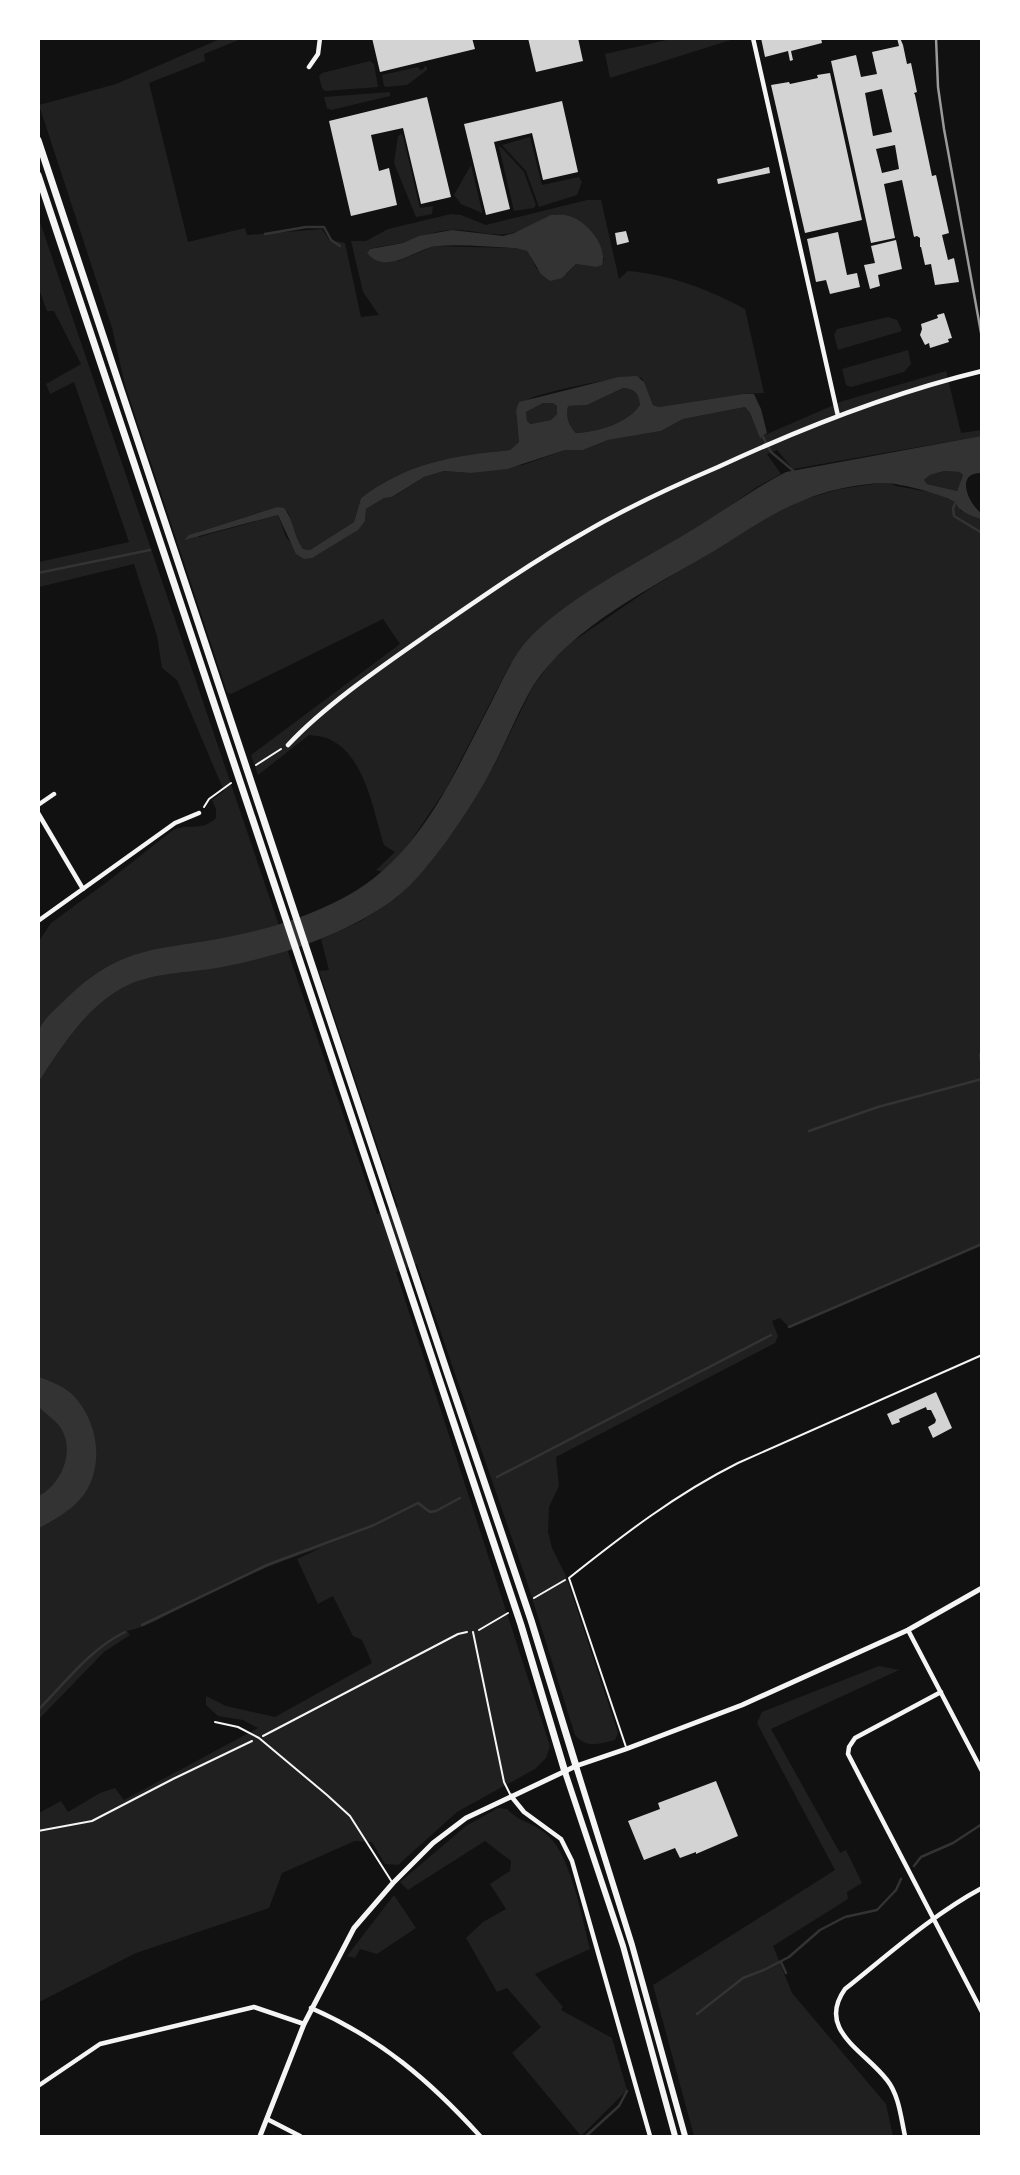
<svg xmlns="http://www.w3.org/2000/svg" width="1020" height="2175" viewBox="0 0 1020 2175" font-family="'Archivo Narrow',sans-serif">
	<rect width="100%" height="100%" fill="#111"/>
	<!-- green -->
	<path fill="#202020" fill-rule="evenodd" d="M220,39H241L204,54L205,61L149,83L188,242L245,228L247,235L322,229L329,240L345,243L361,317L379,315L363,292L351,241H366L388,229L451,214L461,215L486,225L587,200H601L619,279L628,271C671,275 708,289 745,309L764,393L743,394L659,407L653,405L642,378C631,373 542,392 529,399C524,401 520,406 516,409L519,442L510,450C452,456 409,462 361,498L354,522L310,550L303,549L299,543L288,512L277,507L198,532L199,537L278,515L286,537L304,559L365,521L366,509L384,498L393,497L424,477L445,471L471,473L523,465L565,450H583L608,440L661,431L683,419L745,407L750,413L760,437L843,401L946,371L961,433L981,430V436L793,469L777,450L767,454L781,474L757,487L705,523L581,597L510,664L446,789L404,851L383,872L376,870L395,852L384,845C373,811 366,758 331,740C325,736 316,736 309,735L258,775L251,755L400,644L383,619L231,694L227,692L125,385L112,328L39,105L116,84ZM523,229L598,241L604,260L596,267L576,264L567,274L537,269L527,251L515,248L434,246L398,261L367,253L370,249C380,246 391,245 402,243C418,239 432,231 449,230C477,228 496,242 523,229Z
		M671,39H734L610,78L605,54Z
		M370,61L374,64L378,87L325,91L322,88L319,76L322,73Z
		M424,66L427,67V70L407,85L386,87L384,86L382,75L418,67L420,70L424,69Z
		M390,92V96L331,110L327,108L324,97Z
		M401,134L403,136L420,208L433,206L432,214L416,217L394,163L398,136Z
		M530,137L542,185L579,177L582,182L577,195L539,207L526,171L502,145Z
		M499,147H501L524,172L536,205L534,208L514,211Z
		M471,165L482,211V213L461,204L454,195Z
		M38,216L377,1214L398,1207L319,971L329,970L321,939L361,921L396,898L428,865L454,830L494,766L532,688L550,663L572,642L651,588L770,516L805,499L840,489L887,482L896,486L935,493L956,502L961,511L982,519L981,1244L789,1327L780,1318L772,1321L778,1336L775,1343L556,1457L559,1486L549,1507L548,1532L552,1548L566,1576L618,1733L615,1740C598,1744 588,1749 575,1735L526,1579L417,1264L396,1272L550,1746L546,1758L535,1769L457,1812L398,1865L385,1864L372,1842L355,1841L282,1873L269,1908L136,1953L39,2002V1813L61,1801L68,1812L100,1793L115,1788L124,1800L258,1728L243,1720L218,1716L206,1705V1696L226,1706L275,1717L372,1663L362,1640L353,1636L333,1596L318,1604L297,1559L321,1548C274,1562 231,1583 186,1605C166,1614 149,1627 127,1631L130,1635L104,1652L39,1719V941L51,923L107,882L173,830C190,822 200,833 216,818V809L212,800L224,791L177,680L162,668L157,636L134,564L39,587V562L129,542L74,382L50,394L46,384L81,364L54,311H47L39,289Z
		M888,317L897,320L902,331L838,350L834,335L837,329Z
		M908,350L911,364L904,372L851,387L846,385L842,369Z
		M623,388C635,389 639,393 641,404C628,423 598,432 576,433C568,425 566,418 568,406L587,405Z
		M553,402L557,406V414L551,420L532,424L527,421L525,412L543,403Z
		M944,471L961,472L963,475L957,491L927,484L924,480L930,475Z
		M879,1666L899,1670L771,1729L840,1853L846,1850L862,1883L847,1892L848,1899L773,1946L792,1993L886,2104L893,2136H694L653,1985L835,1870L757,1723L762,1712Z
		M498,1808L507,1809C522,1824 530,1821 544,1832C570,1850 582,1918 590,1949L535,1974L563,2007L561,2010L612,2038L627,2090L581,2136L512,2053L541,2027L507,1988L497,1992L466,1938L483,1922L506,1909L490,1884L510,1871L511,1861L485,1841L408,1890L400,1882L466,1826Z
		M394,1895L416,1928L377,1954L360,1949L355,1958L347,1956Z"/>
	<!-- water -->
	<path fill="#333" fill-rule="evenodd" d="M551,215C557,215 563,214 569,216C587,221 608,246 602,265L596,267L576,264L562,278L550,281L541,274L527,251L515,248C490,247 463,244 438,246C417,247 387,277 367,253L370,249L403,243L419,236L452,230L503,236L514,233Z
		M637,376L644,382L653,405L659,407L743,394H754L761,409L767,433L760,438L750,413L745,407L683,419L661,431L608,440L583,450H565L507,469L471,473L444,471L424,477L392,497L384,498L366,509L365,521L358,530L312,558L304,559L296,554L278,515L184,540L189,535L277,507L284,508C294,520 294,537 303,549L310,550L354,522L361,498C409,462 452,456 510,450L519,442L516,410L519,402L619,377ZM623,388C635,389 639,393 640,405C628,423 598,432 576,433C568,425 566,417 568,406L587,405ZM543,403H553L557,406V414L551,420L531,424L527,421L526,412Z
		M981,436V473C955,473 968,503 981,513V519C975,517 965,514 960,509C953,502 961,506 953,501C942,494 896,482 884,483C857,484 826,490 802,501C770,514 743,533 714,551C653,587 572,626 533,686C519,710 508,737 496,761C476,801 428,875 393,900C344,935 286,954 227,966C195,973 158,971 128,985C88,1004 62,1046 39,1081C39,1069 35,1037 40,1028C46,1016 59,1006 68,997C124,944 158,951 228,937C271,929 320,913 357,890C424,848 456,770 491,703C502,682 510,661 525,643C562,600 638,563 687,533C721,513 751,490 786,472ZM944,471L960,472L963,475L957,491L927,484L924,480L930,475Z
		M39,1377C50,1381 63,1386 72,1394C97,1419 105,1462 85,1493C74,1509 56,1519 39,1528V1496C60,1485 75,1454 62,1430C58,1422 46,1414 39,1407Z"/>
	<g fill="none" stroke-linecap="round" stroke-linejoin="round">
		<!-- stream -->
		<path stroke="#333" stroke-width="2.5" d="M265,234L306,227H324L331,240L340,246
			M763,437L771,452L796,473
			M956,502L953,508L954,516L982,533
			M38,573L150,550
			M981,1040L982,1035
			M980,1055L982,1066
			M809,1131L878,1107L982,1079
			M789,1327L982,1244
			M497,1477L771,1335
			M142,1625L267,1565L374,1525L418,1503L430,1512L436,1511L460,1498
			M38,1710C66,1682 90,1649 125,1632
			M914,1866L921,1857L953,1843L982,1824
			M781,1962L786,1973
			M697,2014L743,1978L764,1970L789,1957L820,1930L845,1917L877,1910L896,1890L901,1879
			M586,2136L619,2106L627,2091"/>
	</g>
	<!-- building -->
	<path fill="#d3d3d3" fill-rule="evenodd" d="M372,38H472L475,49L380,72Z
		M528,38H578L583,61L536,72Z
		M761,38H821L822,43L791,51L793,60L790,61L788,51L765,57Z
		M897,38H900L903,45L907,64L911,63L917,92L914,93L915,95L932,176L936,175L949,233L942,235L948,260L954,258L959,282L935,285L931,264L925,265L921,247H920V238L917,236L914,237L902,180L884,184L895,238L871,243L831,61L856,55L861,77L877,74L872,52L899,46ZM882,89L892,132L873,136L865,93ZM895,145L899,169L882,173L876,149Z
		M830,73L862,220L805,233L771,85L789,82L790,84L818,78L817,75Z
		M427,97L451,197L421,204L403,128L371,135L379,171L389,168L397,205L351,216L329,121Z
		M562,101L578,172L543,180L532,133L494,142L510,209L486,215L464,124Z
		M769,167L770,173L718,184L717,179Z
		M626,231L629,242L617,245L615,233Z
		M838,232L847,275L857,273L860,287L830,294L826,280L816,282L807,239Z
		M896,240L902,269L878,275L880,286L870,289L864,265L875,263L871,246Z
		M944,313L952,338L948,339L949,342L930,348L929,343L925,345L920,335L922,329L921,324L938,318L937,315Z
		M936,1392L952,1428L933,1438L928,1427L935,1423L936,1420L931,1410H927L926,1407L899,1419L900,1422L892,1425L887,1414Z
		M716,1781L738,1836L696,1854V1852L680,1858L675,1848L644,1860L628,1821L660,1809L658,1803Z"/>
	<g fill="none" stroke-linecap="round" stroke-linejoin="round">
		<!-- path -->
		<path stroke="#f5f5f5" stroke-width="2" d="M256,765L281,749
			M204,807L209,799L231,783
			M534,1598L565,1580
			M479,1630L508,1613
			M263,1736L458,1634L467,1632
			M38,1831L92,1821L173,1779L252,1741"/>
		<!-- service -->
		<path stroke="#f5f5f5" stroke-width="2" d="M473,1632L504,1782L510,1794
			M215,1722L238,1727L259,1738L327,1795L350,1816L392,1882
			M626,1747L569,1578C623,1535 676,1494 738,1463L982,1355"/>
		<!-- minor -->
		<path stroke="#f5f5f5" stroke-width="4.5" d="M753,38L838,416
			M309,67L318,54L320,38
			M288,745C326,704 387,663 434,630C482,597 529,564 580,535C624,509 671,487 718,467C802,428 891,393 982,371
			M38,805L54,794
			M38,813L83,889
			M38,921L175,823L199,813
			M908,1630L982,1771
			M941,1692L855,1738L849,1747L848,1754L982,2012
			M511,1796L524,1812L561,1839L572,1861L650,2136
			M311,2008C380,2038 430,2081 480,2136
			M38,2086L100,2044L254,2007L304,2024
			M267,2119L300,2136
			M905,2136C901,2118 899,2095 887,2080C864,2050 816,2030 845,1989C889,1954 932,1915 982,1888"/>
		<!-- secondary -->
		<path stroke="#f5f5f5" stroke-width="5" d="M260,2136L304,2024L354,1928L393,1883L433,1843L466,1818L576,1766L626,1749L742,1705L908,1630L982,1588"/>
		<!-- primary -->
		<path stroke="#f5f5f5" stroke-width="6" d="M576,1766L632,1945L685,2136
			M565,1772L623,1946L675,2136"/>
		<!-- trunk -->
		<path stroke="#f5f5f5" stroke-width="7" d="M38,140L447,1372L531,1620L576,1766
			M38,175L521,1625L565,1772"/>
		<!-- rail -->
		<path stroke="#9a9a9a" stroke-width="2.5" d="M936,38L938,87L944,129L982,338"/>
	</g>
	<!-- border -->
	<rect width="1020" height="2175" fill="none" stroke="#ffffff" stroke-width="80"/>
</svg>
